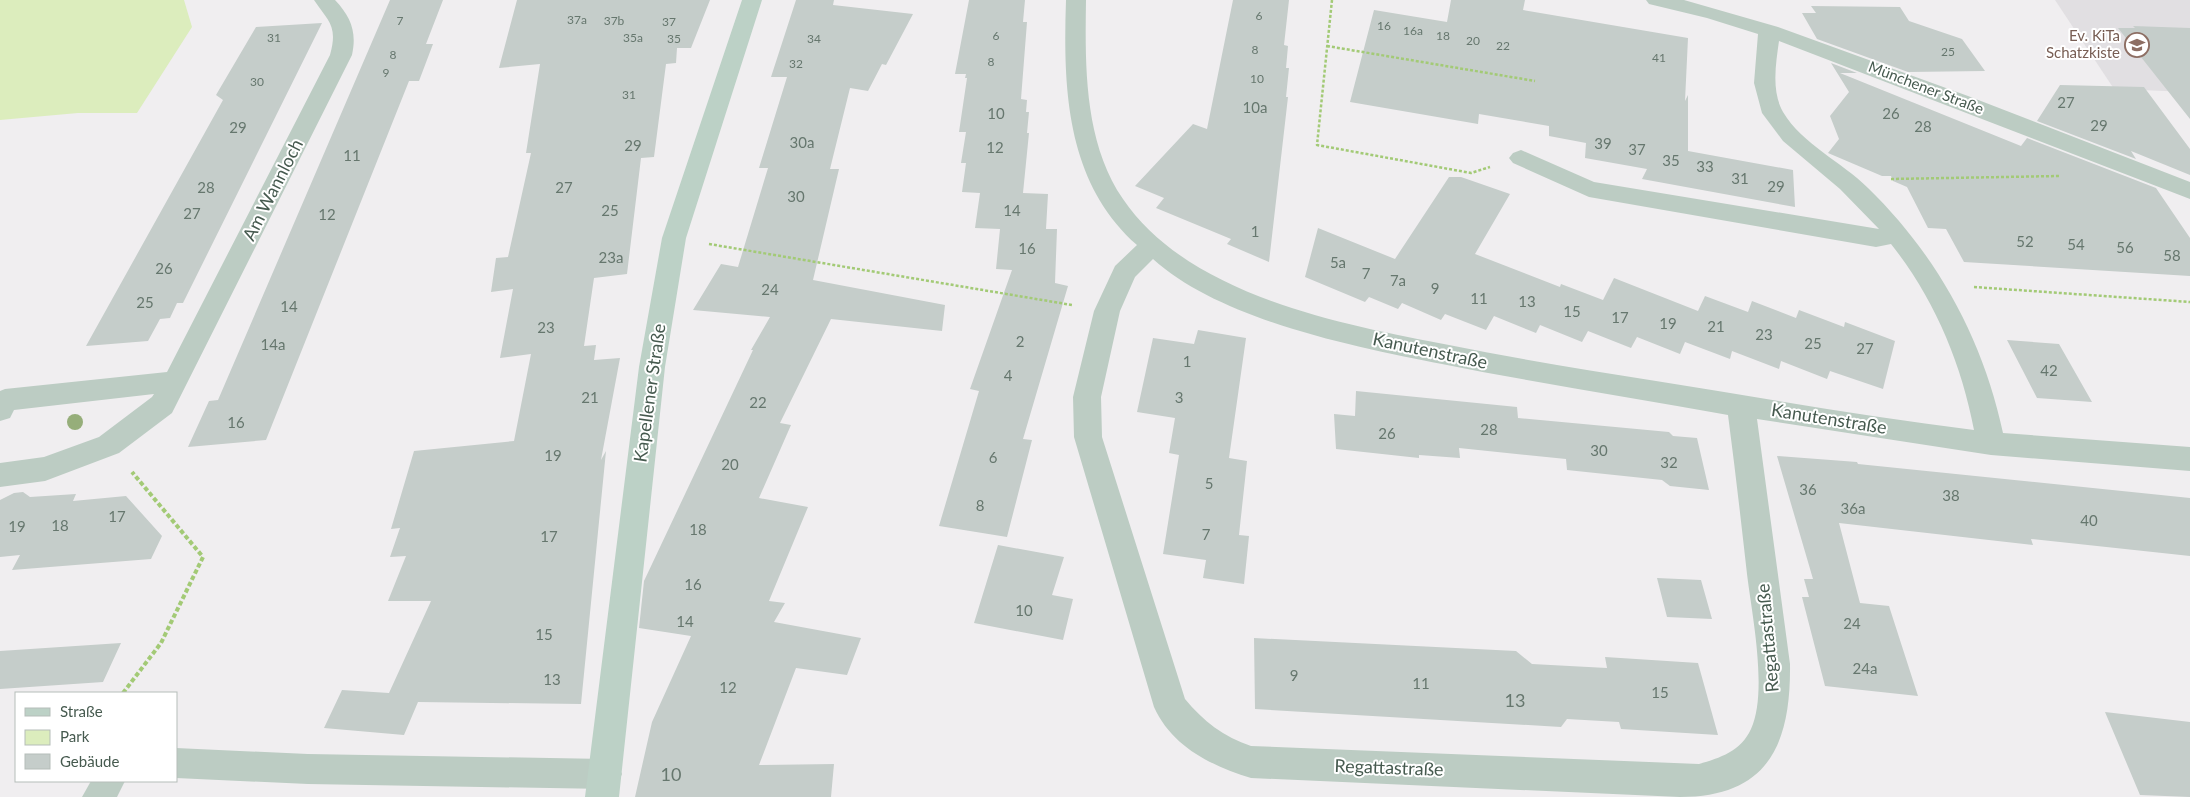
<svg xmlns="http://www.w3.org/2000/svg" width="2190" height="797" viewBox="0 0 2190 797" font-family="Lato,sans-serif">
	<rect width="100%" height="100%" fill="#f0eef0"/>
	<!-- education -->
	<path fill="#e1dfe2" d="M2055,0H2190V92L2114,89Z"/>
	<!-- green -->
	<path fill="#dcedbd" d="M0,0H184L192,27L137,113H78L0,120Z"/>
	<!-- building -->
	<path fill="#c5cdca" d="M390,0H443L426,44H433L419,81H409L266,440L188,447L209,401L218,400Z
		M517,0H710L691,48H677L676,63L666,64L654,157L641,158L627,274L594,278L584,346L596,345L594,360L620,358L601,460L606,451L581,704L418,702L404,735L324,728L342,690L389,693L431,601H388L406,556L390,557L400,528L391,529L414,451L514,441L531,354L500,358L513,289L491,292L496,258L508,257L531,153H526L540,64L499,68Z
		M796,0H834L833,5L913,14L886,65L882,64L868,91L850,88L830,169H839L813,280L945,305L942,331L831,319L780,423L791,425L759,498L808,507L769,601L785,603L774,622L861,638L847,675L796,668L759,765L834,764L831,797H635L652,722L691,636L639,628L644,581L753,350H751L770,317L693,310L721,264L738,267L768,168H759L787,77H771Z
		M969,0H1025L1023,22H1027L1021,99L1027,100L1026,112H1029L1027,133H1029L1023,193L1048,194L1046,229H1057L1055,283L1068,286L1023,439L1032,440L1007,537L939,526L979,391L970,389L1012,270L996,269L1000,229L975,228L980,193L962,192L966,163H961L966,132H959L967,78H965L966,74H955Z
		M1233,0H1289L1284,45L1288,46L1286,68H1289L1286,97H1288L1269,262L1227,244L1231,239L1156,208L1164,198L1135,186L1193,124L1207,129Z
		M1451,0H1525L1523,10L1688,38L1685,101L1688,95V151L1793,170L1795,207L1642,179L1647,169L1585,158L1586,143L1549,136V126L1479,114L1478,124L1350,102L1374,10L1447,22Z
		M1811,6L1900,7L1909,21L1962,39L1985,71L1908,72L1817,39L1802,13H1816Z
		M322,23L183,303H177L170,318L160,319L148,341L86,346L223,100L216,95L256,27Z
		M2133,26L2190,28V119L2118,28H2135Z
		M1831,63L1857,73H1840L2021,146L2027,138L2156,188L2190,238V276L1964,262L1946,229L1928,228L1907,187L1893,181L1891,176H1882L1828,153L1839,139L1830,116L1849,92Z
		M2060,85L2144,87L2190,149V175L2131,151L2136,159L2037,121Z
		M1449,177H1461L1510,194L1475,254L1560,287L1561,284L1603,300L1614,278L1698,311L1705,296L1748,312L1752,301L1796,318L1799,310L1844,327L1845,322L1895,341L1883,389L1830,371L1827,379L1781,361L1779,369L1732,351L1730,359L1685,342L1680,354L1637,337L1631,348L1588,331L1582,342L1540,325L1536,333L1494,316L1486,330L1445,314L1441,320L1402,303L1398,309L1369,297L1365,302L1305,277L1318,228L1395,259Z
		M1198,330L1246,338L1229,458L1247,461L1239,535L1249,536L1244,584L1203,578L1206,560L1163,554L1179,455L1169,453L1175,418L1137,412L1153,338L1194,344Z
		M2007,340L2059,344L2092,402L2037,398Z
		M1356,391L1517,407L1518,418L1669,432L1673,436L1697,438L1709,490L1670,486L1662,480L1567,470L1566,459L1459,448L1460,458L1419,455V458L1336,449L1334,414L1355,416Z
		M1777,456L1857,462L1858,464L2190,498V556L2031,539L2033,545L1839,523L1860,603L1889,606L1918,696L1825,686L1802,597H1809L1804,579H1813Z
		M23,492L30,497L76,494L73,501L126,496L162,536L151,559L12,570L20,555L0,557V500L14,493Z
		M998,545L1064,557L1052,595L1073,599L1063,640L974,623Z
		M1657,578L1701,580L1712,619L1667,617Z
		M1254,638L1516,651L1532,664L1607,668L1605,657L1698,663L1718,735L1621,729L1619,722L1567,719L1561,727L1255,709Z
		M121,643L103,682L0,689V651Z
		M2105,712L2190,722V797L2140,795Z"/>
	<g fill="none" stroke-linecap="round" stroke-linejoin="round">
		<!-- path-far1 -->
		<path stroke="#a3ca76" stroke-width="2.5" stroke-dasharray="3 2" stroke-linecap="butt" d="M1332,0L1317,145L1471,173L1490,167
			M1327,46L1535,81
			M1891,179L2060,176
			M709,244L1072,305
			M1974,287L2190,302"/>
		<!-- path -->
		<path stroke="#a3ca76" stroke-width="4" stroke-dasharray="4.5 2.5" stroke-linecap="butt" d="M123,693L161,643L203,557L132,472"/>
		<!-- lane -->
		<path fill="#bcccc3" fill-rule="evenodd" d="M176,748L308,754L606,759L617,763L622,774L617,785L606,789L308,784L176,778Z
			M91,781H125L117,797H82Z"/>
		<!-- street -->
		<path fill="#bcccc3" fill-rule="evenodd" d="M314,0H335C351,17 357,32 352,55L172,413L119,453L45,481L0,487V463L44,457L99,437L152,397L154,394L14,410L10,418L0,421V391L5,389L167,372L330,55C338,26 329,22 314,0Z
			M1066,0H1086C1085,66 1084,142 1123,199C1189,296 1341,324 1449,345C1517,359 1587,370 1656,381C1762,398 1868,417 1974,430C1961,362 1934,298 1891,244L1876,247L1589,197L1513,163L1509,158L1513,153L1521,150L1594,182L1879,229L1840,189L1783,141L1762,113L1754,83L1758,34L1707,18L1649,4L1646,0H1684L1778,27L1968,96L2190,182V199L1779,41C1776,63 1771,91 1783,112C1802,144 1842,162 1868,188C1937,255 1983,339 2003,433L2190,447V471L1991,455L1757,419L1790,664C1791,743 1769,797 1680,797L1251,778C1212,766 1172,747 1154,707L1074,437L1073,397L1094,311L1115,266L1137,245C1066,182 1063,89 1066,0ZM1153,259C1220,320 1355,347 1442,364C1537,383 1633,398 1728,415C1735,468 1741,521 1747,574C1752,615 1768,692 1751,729C1741,751 1720,758 1699,764L1251,746C1224,737 1203,721 1185,699L1102,437L1101,397L1120,311L1135,277Z"/>
		<!-- secondary -->
		<path fill="#bcd1c6" fill-rule="evenodd" d="M742,0H762L686,238L665,367L619,797H585L639,367L662,238Z"/>
	</g>
	<!-- trees -->
	<circle fill="#96ae7a" cx="75" cy="422" r="8"/>
	<!-- icons -->
	<defs>
		<symbol id="school-ring" viewBox="-11 -11 22 22"><circle r="9.5" fill="#fff" stroke="#8d6e63" stroke-width="1.5"/><path d="M0-5L7-2L0 1L-7-2ZM-4 1L0 2.5L4 1V4Q0 6-4 4Z" fill="#8d6e63"/></symbol>
	</defs>
	<g fill-rule="evenodd">
		<use href="#school-ring" x="2123" y="31" width="28" height="28"/>
	</g>
	<g text-anchor="middle" stroke-width="4" stroke-linejoin="round" paint-order="stroke">
		<!-- far-number labels -->
		<g font-size="12" fill="#66776e">
			<text x="1259" y="20">6</text>
			<text x="577" y="24">37a</text>
			<text x="400" y="25">7</text>
			<text x="614" y="25">37b</text>
			<text x="669" y="26">37</text>
			<text x="1384" y="30">16</text>
			<text x="1413" y="35">16a</text>
			<text x="996" y="40">6</text>
			<text x="1443" y="40">18</text>
			<text x="274" y="42">31</text>
			<text x="633" y="42">35a</text>
			<text x="674" y="43">35</text>
			<text x="814" y="43">34</text>
			<text x="1473" y="45">20</text>
			<text x="1503" y="50">22</text>
			<text x="1255" y="54">8</text>
			<text x="1948" y="56">25</text>
			<text x="393" y="59">8</text>
			<text x="1659" y="62">41</text>
			<text x="991" y="66">8</text>
			<text x="796" y="68">32</text>
			<text x="386" y="77">9</text>
			<text x="1257" y="83">10</text>
			<text x="257" y="86">30</text>
			<text x="629" y="99">31</text>
		</g>
		<!-- far-education labels -->
		<g font-size="15" fill="#785e54" stroke="#fff" text-anchor="end">
			<text x="2120" y="41">Ev. KiTa<tspan x="2120" dy="17">Schatzkiste</tspan></text>
		</g>
		<!-- far-street labels -->
		<g font-size="15" fill="#465a4f" stroke="#fff">
			<text transform="translate(1926 88) rotate(21)" y="5">Münchener Straße</text>
		</g>
		<!-- number labels -->
		<g font-size="15" fill="#66776e">
			<text x="2066" y="108">27</text>
			<text x="1255" y="113">10a</text>
			<text x="996" y="119">10</text>
			<text x="1891" y="119">26</text>
			<text x="2099" y="131">29</text>
			<text x="1923" y="132">28</text>
			<text x="238" y="133">29</text>
			<text x="802" y="148">30a</text>
			<text x="1603" y="149">39</text>
			<text x="633" y="151">29</text>
			<text x="995" y="153">12</text>
			<text x="1637" y="155">37</text>
			<text x="352" y="161">11</text>
			<text x="1671" y="166">35</text>
			<text x="1705" y="172">33</text>
			<text x="1740" y="184">31</text>
			<text x="1776" y="192">29</text>
			<text x="206" y="193">28</text>
			<text x="564" y="193">27</text>
			<text x="796" y="202">30</text>
			<text x="610" y="216">25</text>
			<text x="1012" y="216">14</text>
			<text x="192" y="219">27</text>
			<text x="327" y="220">12</text>
			<text x="1255" y="237">1</text>
			<text x="2025" y="247">52</text>
			<text x="2076" y="250">54</text>
			<text x="2125" y="253">56</text>
			<text x="1027" y="254">16</text>
			<text x="2172" y="261">58</text>
			<text x="611" y="263">23a</text>
			<text x="1338" y="268">5a</text>
			<text x="164" y="274">26</text>
			<text x="1366" y="279">7</text>
			<text x="1398" y="286">7a</text>
			<text x="1435" y="294">9</text>
			<text x="770" y="295">24</text>
			<text x="1479" y="304">11</text>
			<text x="1527" y="307">13</text>
			<text x="145" y="308">25</text>
			<text x="289" y="312">14</text>
			<text x="1572" y="317">15</text>
			<text x="1620" y="323">17</text>
			<text x="1668" y="329">19</text>
			<text x="1716" y="332">21</text>
			<text x="546" y="333">23</text>
			<text x="1764" y="340">23</text>
			<text x="1020" y="347">2</text>
			<text x="1813" y="349">25</text>
			<text x="273" y="350">14a</text>
			<text x="1865" y="354">27</text>
			<text x="1187" y="367">1</text>
			<text x="2049" y="376">42</text>
			<text x="1008" y="381">4</text>
			<text x="590" y="403">21</text>
			<text x="1179" y="403">3</text>
			<text x="758" y="408">22</text>
			<text x="236" y="428">16</text>
			<text x="1489" y="435">28</text>
			<text x="1387" y="439">26</text>
			<text x="1599" y="456">30</text>
			<text x="553" y="461">19</text>
			<text x="993" y="463">6</text>
			<text x="1669" y="468">32</text>
			<text x="730" y="470">20</text>
			<text x="1209" y="489">5</text>
			<text x="1808" y="495">36</text>
			<text x="1951" y="501">38</text>
			<text x="980" y="511">8</text>
			<text x="1853" y="514">36a</text>
			<text x="117" y="522">17</text>
			<text x="2089" y="526">40</text>
			<text x="60" y="531">18</text>
			<text x="17" y="532">19</text>
			<text x="698" y="535">18</text>
			<text x="1206" y="540">7</text>
			<text x="549" y="542">17</text>
			<text x="693" y="590">16</text>
			<text x="1024" y="616">10</text>
			<text x="685" y="627">14</text>
			<text x="1852" y="629">24</text>
			<text x="544" y="640">15</text>
			<text x="1865" y="674">24a</text>
			<text x="1294" y="681">9</text>
			<text x="552" y="685">13</text>
			<text x="1421" y="689">11</text>
			<text x="728" y="693">12</text>
			<text x="1660" y="698">15</text>
		</g>
		<!-- street labels -->
		<g font-size="18" fill="#465a4f" stroke="#fff">
			<text transform="translate(273 190) rotate(-63)" y="6">Am Wannloch</text>
			<text transform="translate(1430 351) rotate(12)" y="6">Kanutenstraße</text>
			<text transform="translate(650 393) rotate(-82)" y="6">Kapellener Straße</text>
			<text transform="translate(1829 419) rotate(9)" y="6">Kanutenstraße</text>
			<text transform="translate(1768 638) rotate(-95)" y="6">Regattastraße</text>
			<text transform="translate(1389 768) rotate(2)" y="6">Regattastraße</text>
		</g>
		<!-- near-number labels -->
		<g font-size="18" fill="#66776e">
			<text x="1515" y="707">13</text>
			<text x="671" y="781">10</text>
		</g>
	</g>
	<!-- legend -->
	<rect x="15" y="692" width="162" height="90" fill="#ffffff" stroke="#b5bdb9"/>
	<rect x="25" y="708" width="25" height="8" fill="#bcd1c6" stroke="#b5bdb9"/>
	<text x="60" y="717" font-size="15" fill="#465a4f">Straße</text>
	<rect x="25" y="730" width="25" height="15" fill="#dcedbd" stroke="#b5bdb9"/>
	<text x="60" y="742" font-size="15" fill="#465a4f">Park</text>
	<rect x="25" y="754" width="25" height="15" fill="#c5cdca" stroke="#b5bdb9"/>
	<text x="60" y="767" font-size="15" fill="#465a4f">Gebäude</text>
</svg>
